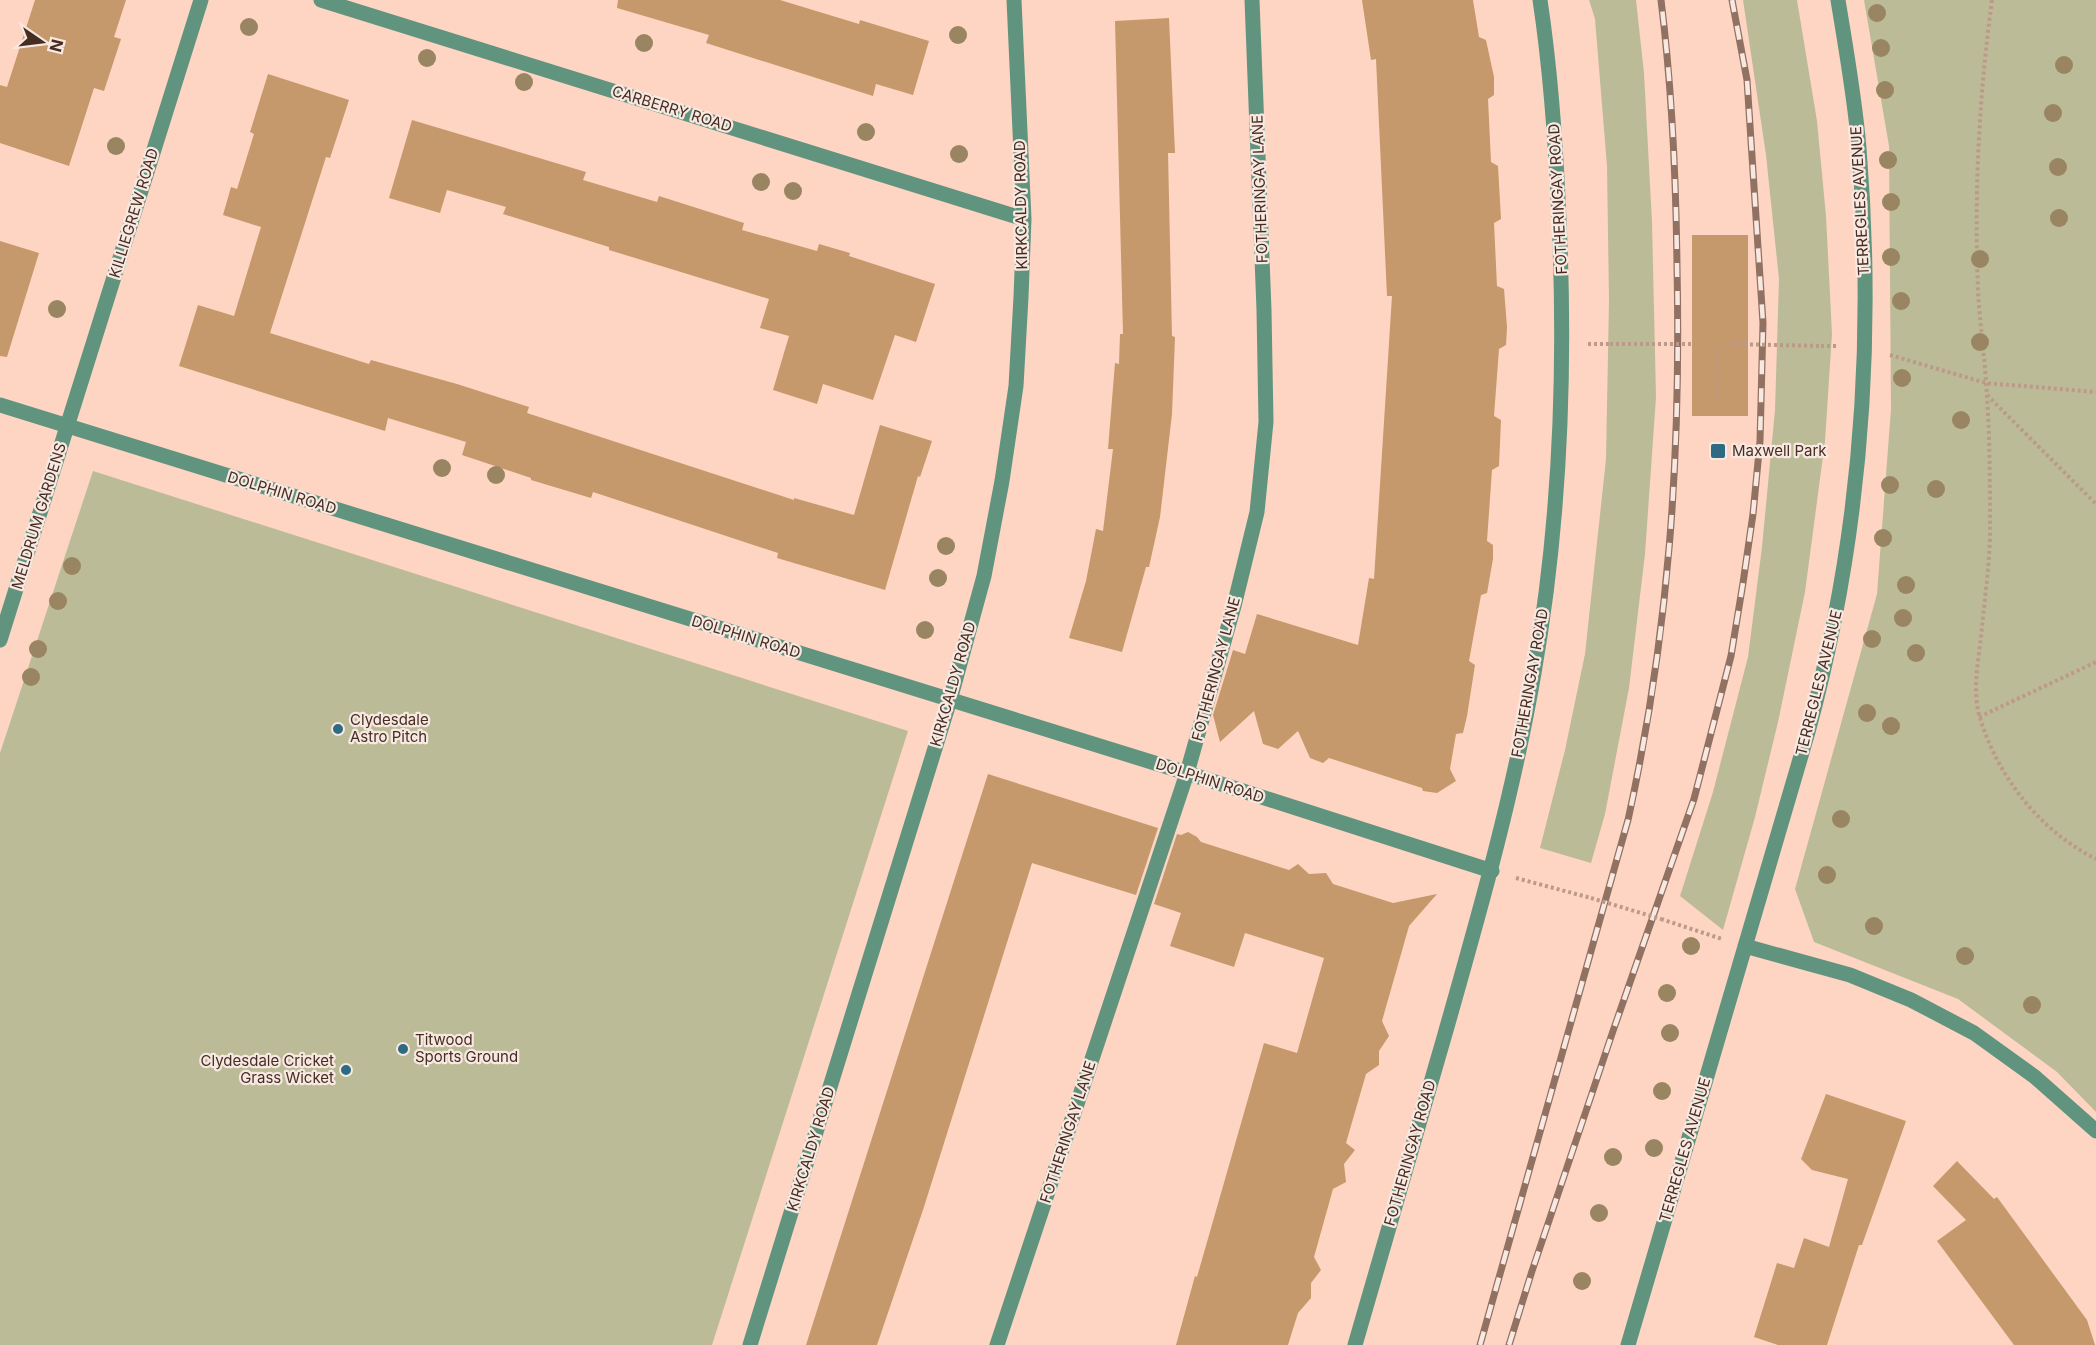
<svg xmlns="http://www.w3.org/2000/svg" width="2096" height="1345" viewBox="0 0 2096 1345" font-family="Inter,sans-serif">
	<rect width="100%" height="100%" fill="#fed5c2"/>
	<!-- green -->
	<path fill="#bcbb97" d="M1589,0H1636L1644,73L1652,222L1656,397L1645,554L1629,688L1605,814L1591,863L1540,848L1565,750L1585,654L1606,459L1609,300L1607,166L1595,19Z
		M1743,0H1797L1817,121L1826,216L1832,334L1825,441L1805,592L1778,722L1755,817L1723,930L1680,896L1713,792L1748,657L1762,547L1775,410L1779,279L1766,155Z
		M1864,0H2096V1112L2057,1072L1958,999L1814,942L1795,889L1877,594L1891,409L1889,146Z
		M93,471L908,731L712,1345H0V753Z"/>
	<!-- building -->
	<path fill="#c5996b" d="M35,0H126L114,37L121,39L104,91L94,88L69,166L0,143V85L7,87Z
		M618,0H780L859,24L860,20L929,41L913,95L876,84L873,96L706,43L709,35L617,8Z
		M1362,0H1473L1479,37L1486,40L1494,77V95L1488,99L1491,162L1498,166L1501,219L1494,223L1497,286L1504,289L1507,327L1506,345L1499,349L1494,416L1501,420L1499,466L1492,470L1487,541L1493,545V559L1487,593L1481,595L1469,661L1475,665L1467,716L1463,733L1456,734L1450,769L1456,781L1437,793L1423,791L1422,788L1329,758L1323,763L1310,758L1298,731L1278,749L1263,744L1254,711L1220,742L1213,715L1233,650L1245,654L1257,614L1358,645L1369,578L1374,579L1392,296H1387L1376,59L1371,60Z
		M1169,18L1175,153H1168L1172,336L1175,337L1172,414L1160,517L1149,567H1146L1122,652L1069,638L1086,581L1096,529L1103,531L1113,449H1108L1115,363L1119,364L1120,334H1123L1115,21Z
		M268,74L349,100L330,158L326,157L270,333L369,364L371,360L457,384L529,407L527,413L794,500V498L854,515L880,425L932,441L920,477L918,476L885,590L777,558L778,553L593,492L591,498L531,480V478L462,455L466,442L388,418L385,431L179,366L198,305L234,316L261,227L223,215L231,187L237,189L254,134L250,132Z
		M412,120L586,172L583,180L657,202L659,196L744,223L742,230L817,251L819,244L850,253L849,256L935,284L916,342L895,335L873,400L823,384L817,404L773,390L789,336L760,328L769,299L609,250V247L503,214L506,207L447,190L440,213L389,198Z
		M1692,235H1748V416H1692Z
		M0,241L39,253L7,357L0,356Z
		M988,774L1158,828L1136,895L1032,863L923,1210L877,1345H806Z
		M1188,832L1197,837L1201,842L1289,870L1298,864L1309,874L1326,873L1333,884L1393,903L1437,894L1409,926L1382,1021L1389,1036L1379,1051V1065L1366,1074L1346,1143L1355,1150L1344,1164L1346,1182L1333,1189L1314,1257L1321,1270L1311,1283V1298L1298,1313L1288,1345H1176L1195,1276L1197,1277L1264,1043L1297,1053L1324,958L1245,933L1234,967L1170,946L1181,913L1154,904L1177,834L1181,835Z
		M1826,1094L1906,1121L1862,1245H1859L1827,1345H1778L1754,1337L1777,1263L1794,1268L1804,1238L1829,1247L1848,1179L1812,1170L1801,1159Z
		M1957,1161L1994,1199L1997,1197L2087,1320L2095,1345H2014L1937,1241L1966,1220L1933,1186Z"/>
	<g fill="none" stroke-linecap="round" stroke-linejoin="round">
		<!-- path -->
		<path stroke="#bc9988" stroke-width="4" stroke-dasharray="3 3" stroke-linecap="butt" d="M1992,0C1979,96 1974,194 1978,291C1980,326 1985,361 1987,396C1990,443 1990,490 1990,537C1989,570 1984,604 1981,637C1978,664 1972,692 1980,718C1998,777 2040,831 2096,859
			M1588,344H1610
			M1821,346H1839
			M1890,355L1986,383L2096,392
			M1987,395L2096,504
			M1718,398V344
			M1979,717L2096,662
			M1516,878L1591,898
			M1661,919L1722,939"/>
		<!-- minor -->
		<path stroke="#61947f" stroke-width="15" d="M321,0L1024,219
			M0,405L1187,773L1492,871
			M0,640L201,0
			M1745,946L1850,975L1911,1000L1974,1033L2035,1077L2096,1131
			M750,1345L950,700L984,576L1002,481L1016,386L1021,297L1024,219L1014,0
			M997,1345L1187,773L1234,606L1257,512L1266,422L1264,310L1252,0
			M1355,1345C1385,1241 1415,1138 1445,1034C1479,914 1513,796 1534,673C1560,524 1566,371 1559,220C1556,146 1551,73 1540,0
			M1628,1345L1808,732C1860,542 1875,345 1859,148C1855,99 1846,49 1838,0"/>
		<defs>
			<path id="rail" d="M1480,1345L1628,820C1669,634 1681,456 1677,266C1676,177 1672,88 1661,0
				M1509,1345L1532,1271L1613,1031L1694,799L1731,656L1743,583L1753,514L1760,441L1763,323L1747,80L1732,0"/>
		</defs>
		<!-- rail casing -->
		<use href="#rail" stroke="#917162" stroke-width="7"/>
		<!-- rail -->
		<use href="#rail" stroke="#f7e9e2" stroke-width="4.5" stroke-dasharray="14" stroke-linecap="butt"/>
		<!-- path-bridge -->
		<path stroke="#bc9988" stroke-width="4" stroke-dasharray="3 3" stroke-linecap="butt" d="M1610,344H1692
			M1732,344L1821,346
			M1591,898L1661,919"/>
	</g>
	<!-- trees -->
	<g fill="#998562">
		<circle cx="1877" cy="13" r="9"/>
		<circle cx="249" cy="27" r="9"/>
		<circle cx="958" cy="35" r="9"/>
		<circle cx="644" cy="43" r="9"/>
		<circle cx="1881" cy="48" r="9"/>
		<circle cx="427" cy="58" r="9"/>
		<circle cx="2064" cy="65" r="9"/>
		<circle cx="524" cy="82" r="9"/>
		<circle cx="1885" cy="90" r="9"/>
		<circle cx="2053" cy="113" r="9"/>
		<circle cx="866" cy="132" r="9"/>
		<circle cx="116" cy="146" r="9"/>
		<circle cx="959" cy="154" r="9"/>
		<circle cx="1888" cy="160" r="9"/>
		<circle cx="2058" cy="167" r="9"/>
		<circle cx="761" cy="182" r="9"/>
		<circle cx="793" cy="191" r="9"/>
		<circle cx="1891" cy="202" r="9"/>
		<circle cx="2059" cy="218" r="9"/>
		<circle cx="1891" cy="257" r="9"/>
		<circle cx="1980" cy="259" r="9"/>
		<circle cx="1901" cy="301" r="9"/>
		<circle cx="57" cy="309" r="9"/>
		<circle cx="1980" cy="342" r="9"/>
		<circle cx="1902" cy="378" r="9"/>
		<circle cx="1961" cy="420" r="9"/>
		<circle cx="442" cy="468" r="9"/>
		<circle cx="496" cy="475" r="9"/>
		<circle cx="1890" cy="485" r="9"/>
		<circle cx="1936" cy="489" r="9"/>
		<circle cx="1883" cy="538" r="9"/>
		<circle cx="946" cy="546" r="9"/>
		<circle cx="72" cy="566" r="9"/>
		<circle cx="938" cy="578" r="9"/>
		<circle cx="1906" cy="585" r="9"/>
		<circle cx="58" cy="601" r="9"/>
		<circle cx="1903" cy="618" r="9"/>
		<circle cx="925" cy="630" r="9"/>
		<circle cx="1872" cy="639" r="9"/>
		<circle cx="38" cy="649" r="9"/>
		<circle cx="1916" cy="653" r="9"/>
		<circle cx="31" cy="677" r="9"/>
		<circle cx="1867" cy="713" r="9"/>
		<circle cx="1891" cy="726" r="9"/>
		<circle cx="1841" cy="819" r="9"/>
		<circle cx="1827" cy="875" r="9"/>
		<circle cx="1874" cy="926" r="9"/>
		<circle cx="1691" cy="946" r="9"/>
		<circle cx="1965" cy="956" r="9"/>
		<circle cx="1667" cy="993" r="9"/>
		<circle cx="2032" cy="1005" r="9"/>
		<circle cx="1670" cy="1033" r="9"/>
		<circle cx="1662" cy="1091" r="9"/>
		<circle cx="1654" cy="1148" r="9"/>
		<circle cx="1613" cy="1157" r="9"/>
		<circle cx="1599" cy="1213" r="9"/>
		<circle cx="1582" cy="1281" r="9"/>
	</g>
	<!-- markers -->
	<g fill="#2e6a81" stroke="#f7e9e2" stroke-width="2">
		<rect x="1710" y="443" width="16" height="16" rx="3"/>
		<circle cx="338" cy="729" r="6"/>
		<circle cx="403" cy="1049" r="6"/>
		<circle cx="346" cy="1070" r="6"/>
	</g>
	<g text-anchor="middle" stroke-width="4.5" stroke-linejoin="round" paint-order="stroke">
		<!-- street labels -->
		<g font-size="15" fill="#472d21" stroke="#f7e9e2">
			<text transform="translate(672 109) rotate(17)" y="5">CARBERRY ROAD</text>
			<text transform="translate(1260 189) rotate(-92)" y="5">FOTHERINGAY LANE</text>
			<text transform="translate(1558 199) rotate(-93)" y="5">FOTHERINGAY ROAD</text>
			<text transform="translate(1860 201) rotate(-93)" y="5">TERREGLES AVENUE</text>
			<text transform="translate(1021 205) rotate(-91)" y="5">KIRKCALDY ROAD</text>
			<text transform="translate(134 213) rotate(-73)" y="5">KILLIEGREW ROAD</text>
			<text transform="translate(282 493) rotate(17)" y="5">DOLPHIN ROAD</text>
			<text transform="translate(39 516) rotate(-73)" y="5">MELDRUM GARDENS</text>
			<text transform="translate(746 637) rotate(17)" y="5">DOLPHIN ROAD</text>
			<text transform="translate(1216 669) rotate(-75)" y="5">FOTHERINGAY LANE</text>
			<text transform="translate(1530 683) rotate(-80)" y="5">FOTHERINGAY ROAD</text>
			<text transform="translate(1819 683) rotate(-76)" y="5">TERREGLES AVENUE</text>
			<text transform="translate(953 684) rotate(-74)" y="5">KIRKCALDY ROAD</text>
			<text transform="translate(1210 781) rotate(18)" y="5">DOLPHIN ROAD</text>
			<text transform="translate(1068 1132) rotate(-72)" y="5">FOTHERINGAY LANE</text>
			<text transform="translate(811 1149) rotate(-73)" y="5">KIRKCALDY ROAD</text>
			<text transform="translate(1685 1150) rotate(-74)" y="5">TERREGLES AVENUE</text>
			<text transform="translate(1410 1153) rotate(-74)" y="5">FOTHERINGAY ROAD</text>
		</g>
		<!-- poi labels -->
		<g font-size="15" fill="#472d21" stroke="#f7e9e2" text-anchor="start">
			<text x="1732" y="456">Maxwell Park</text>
			<text x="350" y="725">Clydesdale<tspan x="350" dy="17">Astro Pitch</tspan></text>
			<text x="415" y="1045">Titwood<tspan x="415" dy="17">Sports Ground</tspan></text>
			<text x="334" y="1066" text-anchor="end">Clydesdale Cricket<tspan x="334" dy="17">Grass Wicket</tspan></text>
		</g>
	</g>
	<!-- north arrow -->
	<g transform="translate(42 42) rotate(104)" stroke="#f7e9e2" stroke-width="4.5" paint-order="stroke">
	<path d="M0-4.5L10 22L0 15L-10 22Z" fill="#472d21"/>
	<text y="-9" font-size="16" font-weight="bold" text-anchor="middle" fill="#472d21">N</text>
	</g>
</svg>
